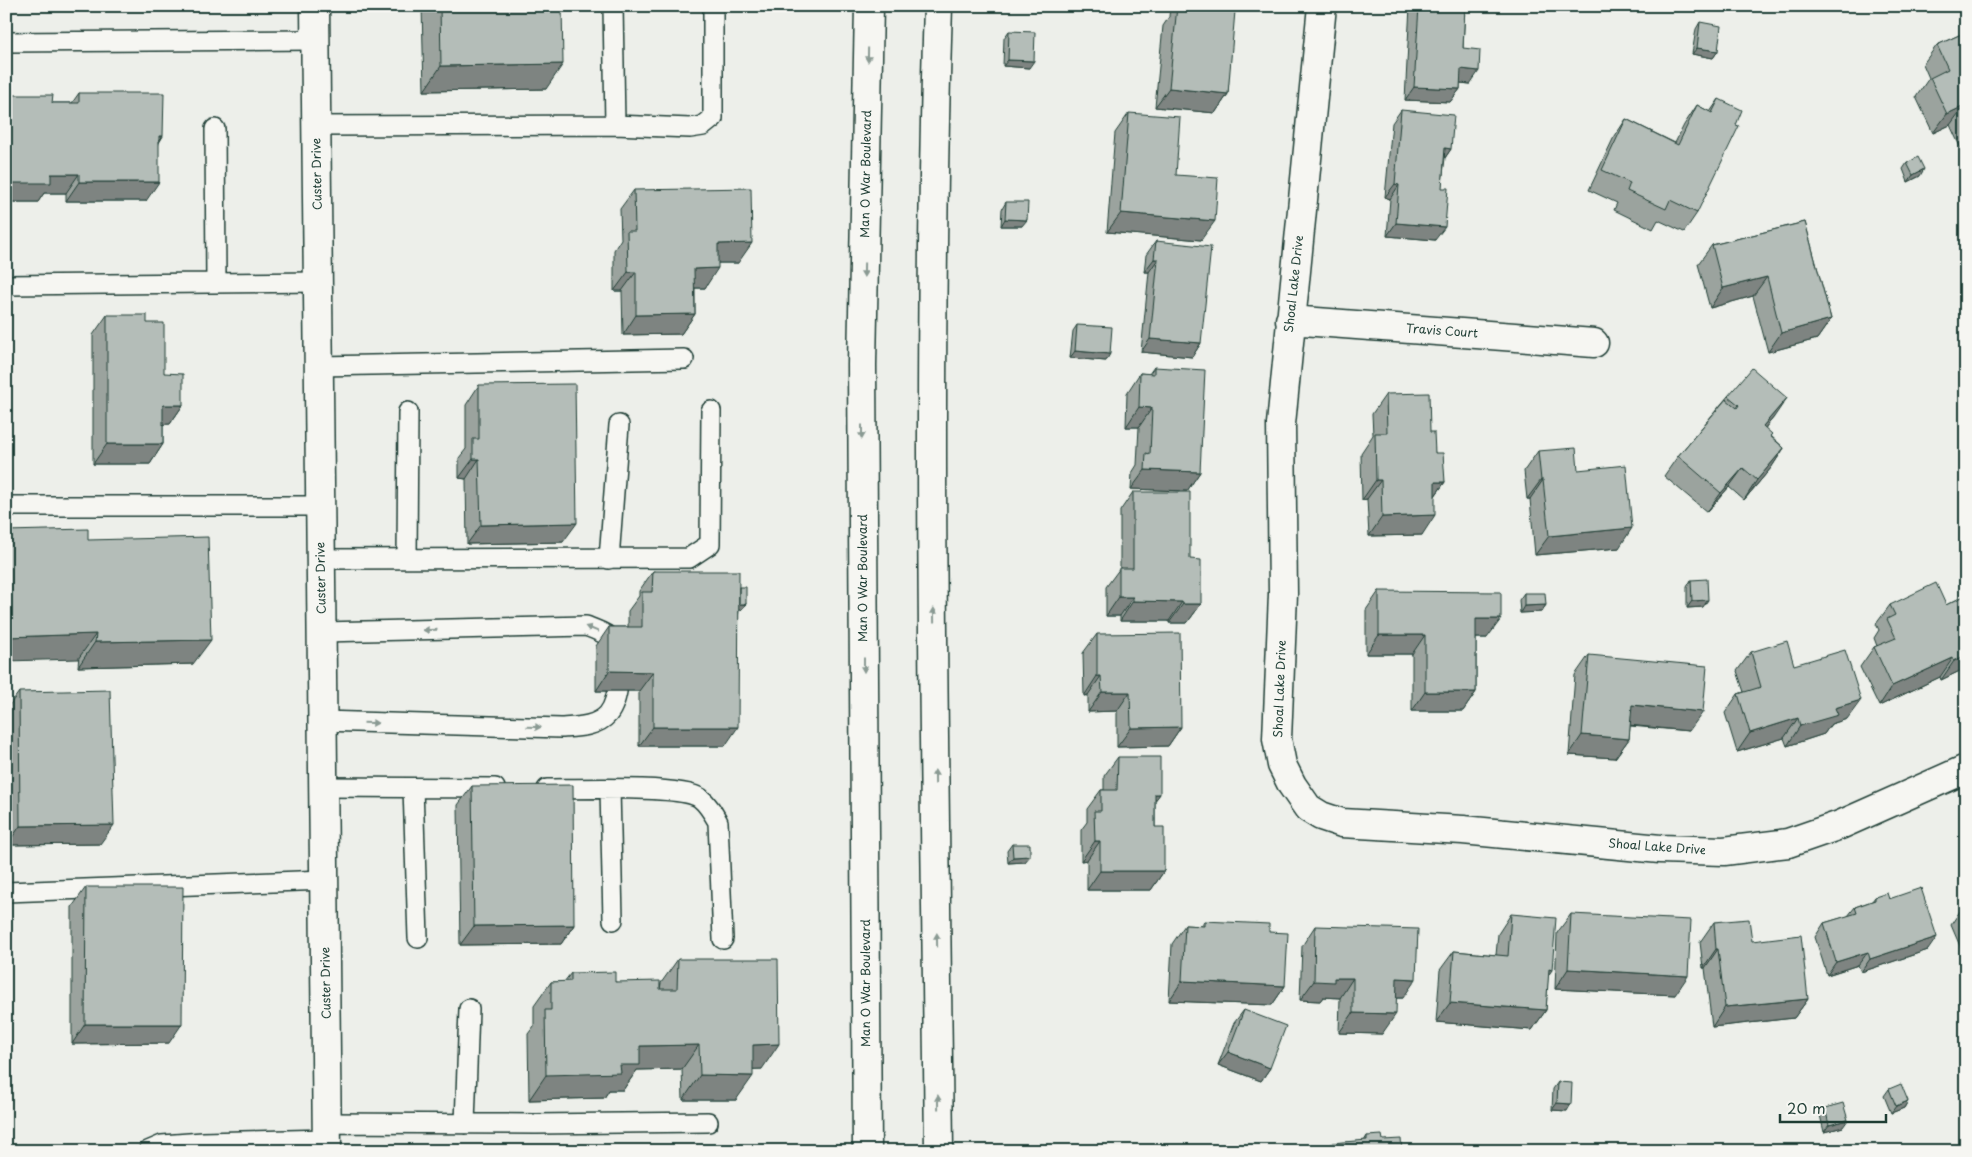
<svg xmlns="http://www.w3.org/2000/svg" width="1972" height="1157" viewBox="0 0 1972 1157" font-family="'Playpen Sans',sans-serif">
	<rect width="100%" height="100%" fill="#edefea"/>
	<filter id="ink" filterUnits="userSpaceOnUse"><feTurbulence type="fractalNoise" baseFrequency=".02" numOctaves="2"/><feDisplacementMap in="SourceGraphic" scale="10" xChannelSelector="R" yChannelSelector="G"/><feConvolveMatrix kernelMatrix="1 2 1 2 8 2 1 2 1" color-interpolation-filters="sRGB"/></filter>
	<g filter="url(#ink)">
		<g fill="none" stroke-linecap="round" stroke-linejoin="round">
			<defs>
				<path id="service" d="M6,42L315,40
					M615,125L690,128L703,126L713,118V6
					M316,126L615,125L613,6
					M215,129L216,283
					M6,285L318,282
					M319,366L684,359
					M6,506H320
					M321,559L689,558L710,544L711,411
					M407,559L408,412
					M609,559L619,425
					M322,632L586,626C596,630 613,635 617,647C622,663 619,701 608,714C597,727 576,727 561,728L322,721
					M323,787L495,788
					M413,788L418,938
					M547,789C575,789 682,785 700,798C708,804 713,813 718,822L723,939
					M610,789L613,920
					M6,892L325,880
					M327,1123L536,1124L708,1122
					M465,1124L469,1009
					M148,1151L162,1145L203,1142
					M203,1151V1142L327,1139"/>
				<path id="minor" d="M315,6L327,1151
					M1322,6L1281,424L1283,594L1277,739L1282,765L1292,785L1308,808L1321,816L1342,823L1463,830L1660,849L1724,851L1788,843L1840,825L1966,769
					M1290,320L1594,343"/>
				<path id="primary" d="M938,6C926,387 935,769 939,1151
					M867,1151L862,365L869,6"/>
			</defs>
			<!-- service casing -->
			<use href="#service" stroke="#1f3d34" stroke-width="22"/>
			<!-- minor casing -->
			<use href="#minor" stroke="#1f3d34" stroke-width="31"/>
			<!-- primary casing -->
			<use href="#primary" stroke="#1f3d34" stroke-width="31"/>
			<!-- service -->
			<use href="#service" stroke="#f6f6f2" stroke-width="19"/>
			<!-- minor -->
			<use href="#minor" stroke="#f6f6f2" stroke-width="28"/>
			<!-- primary -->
			<use href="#primary" stroke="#f6f6f2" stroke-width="28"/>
		</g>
		<!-- wall -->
		<path fill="#9ba39e" stroke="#1f3d34" d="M422,6H562L546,89L424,91Z
			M1170,6H1233L1228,94L1215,113L1155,107L1163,26L1169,17Z
			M1410,6H1465L1463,48L1470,84L1460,83V89L1450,102L1405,100Z
			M1700,22L1718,51L1713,58L1692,54L1696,29Z
			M1009,31L1029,68L1003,66L1004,38Z
			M1966,32V151L1963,153L1950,125L1933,133L1916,97L1929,78L1923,64L1937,45Z
			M79,93L163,136L159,143L146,201H66V193H44L38,202H6V101L10,95L52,103H72Z
			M1719,99L1697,213L1684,232L1658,220L1653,229L1614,210L1617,203L1589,190L1613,139L1626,119L1675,143L1684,125L1697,105L1710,112Z
			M1401,110L1451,149L1445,158L1435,240L1387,236L1390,199L1385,197L1392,123Z
			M1129,113L1176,175L1201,240L1107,232L1115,133Z
			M1907,163L1920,176L1908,182L1903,169Z
			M634,190L738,263H718L705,288H695V314L681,334L623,335L622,291H614V250L621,239L620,209Z
			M1006,202L1022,226H1001L1002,209Z
			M1805,222L1831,319L1817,339L1768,352L1753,296L1710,308L1698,264L1712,245Z
			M1156,241L1201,343L1192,357L1141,352L1149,272H1144L1146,255Z
			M107,315L147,323L164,373L183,405L170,424H163V444L150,464H93V335Z
			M1077,325L1106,361L1070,358L1073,331Z
			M1154,367L1200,472L1187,491L1131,489L1132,473L1137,465L1139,427H1126L1127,393L1140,373L1149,374Z
			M479,385L563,542L467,544L466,479L459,478V458L466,449V405Z
			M1386,394L1430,432L1435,453L1445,482L1435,496L1422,535L1369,536L1367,499L1362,500L1361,453L1373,435L1372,414Z
			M1728,396L1774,417L1765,428L1771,436L1784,448L1771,468L1744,500L1729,487L1707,512L1664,476L1678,456Z
			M1538,451L1578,470L1619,548L1535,555L1530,499H1527L1524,471Z
			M1133,492L1190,559L1201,604L1187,623H1169V621H1120V616H1106V587L1120,568V511Z
			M88,540L193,664L78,667Z
			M653,571L739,587L746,604L741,610H739L725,746H639V691H596V646L609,627H628V611L639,596V591Z
			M1691,580L1703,607L1687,608V587Z
			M1379,591L1487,638H1476V692L1463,711H1412V654H1366V610Z
			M1524,593L1546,605L1541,612L1520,613L1519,600Z
			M1966,595V668L1941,680L1940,677L1879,706L1860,667L1874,647L1877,646L1874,638L1879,630L1876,624L1890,605H1946Z
			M1097,634L1181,727L1168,746L1117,747V711L1088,712V695L1084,696L1083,653Z
			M1751,652L1794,665L1847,719L1831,724L1824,734L1787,746L1784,738L1737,752L1725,713L1738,694L1744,692L1737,671Z
			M1589,655L1689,731L1630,726L1629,739L1615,758L1569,755L1575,675Z
			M19,692L100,844L7,845L6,710Z
			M1118,757L1160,794L1155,800V827L1164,871L1151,890H1087V860L1081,861V830L1087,822V809L1101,790H1104V776Z
			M472,786L574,925L561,944L460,945L458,805Z
			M1012,844L1025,862L1008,863L1007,851Z
			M86,887L169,1043L72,1044V907Z
			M1875,897L1889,899L1928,950L1861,972L1858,965L1827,975L1815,937L1824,923L1848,916L1855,907L1872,901Z
			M1964,905H1966V960L1951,925Z
			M1511,914L1548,976L1546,1010L1532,1030L1436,1022L1440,970L1454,951L1496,955L1498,934Z
			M1571,914L1675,995L1555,989L1557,933Z
			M1204,921L1269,932L1285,986L1272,1005L1169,1001L1172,944L1185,925L1201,926Z
			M1714,922L1752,941L1808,999L1794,1018L1712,1027L1705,968H1703L1700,942Z
			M1315,926L1403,998H1396L1382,1034L1339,1033L1340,998L1323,997L1320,1001L1300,1000L1302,946Z
			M678,959L762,1069H753L736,1100H683L682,1069L637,1070L623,1090H609L604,1098L529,1100L528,1034L534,1026V1006L551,982H564L571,973L615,982L660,989L661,983Z
			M1244,1010L1270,1068L1261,1081L1218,1065L1234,1023Z
			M1558,1082L1567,1111L1552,1110L1553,1089Z
			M1889,1089L1908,1101L1904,1108L1891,1113L1884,1096Z
			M1825,1108L1843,1127L1824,1132L1820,1115Z
			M1367,1136L1383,1140L1402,1151H1327L1332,1143L1364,1141Z"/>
		<!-- shaded-wall -->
		<path fill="#7e8481" stroke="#1f3d34" d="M6,6H11L8,10H6Z
			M1137,6H1156L1154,9L1136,7Z
			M1697,48L1718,51L1713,58L1692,54Z
			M1008,60L1034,61L1029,68L1003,66Z
			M563,64L546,89L424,91L441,66Z
			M1461,69L1479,71L1470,84L1452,82Z
			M1414,87L1460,89L1450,102L1405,100Z
			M1169,88L1228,94L1215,113L1155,107Z
			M1964,106L1950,125L1933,133L1947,114Z
			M159,136H163L150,156Z
			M1445,148L1451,149L1442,162Z
			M1924,169L1920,176L1908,182L1913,175Z
			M51,174H79L66,193H44L38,202H6V188L10,183Z
			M79,182H159L146,201H66Z
			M1395,184L1399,185L1390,199L1385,197Z
			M1121,213L1215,221L1201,240L1107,232Z
			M1005,219L1027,220L1022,226H1001Z
			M1396,223L1445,227L1435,240L1387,236Z
			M752,243L738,263H704L718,244Z
			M1154,259H1158L1149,272H1144Z
			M718,268L705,288H681L694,269Z
			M628,272H636L622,291H614Z
			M1767,277L1753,296L1710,308L1723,288Z
			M695,314L681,334L623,335L636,315Z
			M1831,319L1817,339L1768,352L1781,333Z
			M1150,339L1201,343L1192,357L1141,352Z
			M1075,351L1110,354L1106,361L1070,358Z
			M1787,398L1774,417L1750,446L1763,426Z
			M163,405H183L170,424L149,425Z
			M1139,407L1152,408L1139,427H1126Z
			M107,444H163L150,464H93Z
			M1784,448L1771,468L1744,500L1757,480Z
			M473,459H479L466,479L459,478Z
			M1743,468L1729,487L1707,512L1721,493Z
			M1145,470L1200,472L1187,491L1131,489Z
			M1376,480H1381L1367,499L1362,500Z
			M1541,480H1543L1530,499H1527Z
			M1435,482H1445L1431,501Z
			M1435,515L1422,535L1369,536L1382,517Z
			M577,523L563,542L467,544L481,525Z
			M1632,528L1619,548L1535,555L1549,536Z
			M1119,597H1133L1120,616H1106Z
			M1708,600L1703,607L1687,608L1692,601Z
			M1133,601L1182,602L1169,621H1120Z
			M731,604H746L741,610L726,611Z
			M1183,604H1201L1187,623H1169Z
			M1546,605L1541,612L1520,613L1524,606Z
			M1476,619H1501L1487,638H1462Z
			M96,634L78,659L6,661V637Z
			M1379,635H1425L1412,654H1366Z
			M211,640L193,664L78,667L95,642Z
			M1966,655V668L1941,680L1954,661Z
			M1953,658L1940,677L1879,706L1892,686Z
			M609,671L653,672L639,691H596Z
			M1097,676H1101L1088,695L1084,696Z
			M1102,692H1130L1117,711L1088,712Z
			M1425,692H1476L1463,711H1412Z
			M1861,700L1847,719L1831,724L1824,734L1787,746L1800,726L1835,708Z
			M1632,705L1703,712L1689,731L1618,724Z
			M1798,718L1784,738L1737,752L1750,733Z
			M653,727H738L725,746H639Z
			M1181,727L1168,746L1117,747L1131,728Z
			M1582,735L1629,739L1615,758L1569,755Z
			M1155,794H1160L1146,813Z
			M114,825L100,844L7,845L20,826Z
			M1095,841H1100L1087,860L1081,861Z
			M1030,856L1025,862L1008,863L1013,857Z
			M1100,871H1164L1151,890H1087Z
			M574,925L561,944L460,945L474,926Z
			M1937,937L1928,950L1861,972L1870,959Z
			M1716,949H1718L1705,968H1703Z
			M1868,952L1858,965L1827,975L1836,962Z
			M1549,969L1552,970L1539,989Z
			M1568,969L1688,976L1675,995L1555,989Z
			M1334,978H1353L1340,998L1323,997L1320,1001L1300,1000L1314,981Z
			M1397,978L1416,979L1403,998H1383Z
			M1182,981L1285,986L1272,1005L1169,1001Z
			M1808,999L1794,1018L1712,1027L1725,1007Z
			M1450,1003L1546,1010L1532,1030L1436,1022Z
			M1353,1013L1396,1014L1382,1034L1339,1033Z
			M85,1024H182L169,1043L72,1044Z
			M779,1044L762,1069L736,1070L753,1045Z
			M699,1045L682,1069L637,1070L623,1090H609L604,1098L529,1100L546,1075L640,1046Z
			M1228,1052L1270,1068L1261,1081L1218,1065Z
			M700,1075L753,1076L736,1100H683Z
			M1908,1101L1904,1108L1891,1113L1896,1106Z
			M1557,1103L1571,1104L1567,1111L1552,1110Z
			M1848,1120L1843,1127L1824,1132L1829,1125Z"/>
		<!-- building -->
		<path fill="#b4bdb8" stroke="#1f3d34" d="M440,6H562L563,64L441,66Z
			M1177,6H1233V11H1235L1228,94L1169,88Z
			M1419,6H1465L1463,48L1480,50L1479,71L1461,69L1460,89L1414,87Z
			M1700,22L1721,26L1718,51L1697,48Z
			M1009,31L1035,32L1034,61L1008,60Z
			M1966,32V110L1964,106L1947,114L1930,78L1948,69L1937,45Z
			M79,93H164L163,136H159V182H79V174H51V183H10V95H53L52,103H79Z
			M1719,99L1742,110L1736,125L1739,126L1697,213L1670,200L1666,209L1627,191L1630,183L1602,170L1626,119L1678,145L1697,105L1712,113Z
			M1401,110L1454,115L1451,149L1445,148L1442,188H1448L1445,227L1396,223L1399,185L1395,184Z
			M1129,113L1180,117L1176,175L1218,178L1215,221L1121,213Z
			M1918,157L1924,169L1913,175L1907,163Z
			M751,188L752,243L718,244V268L694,269L695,314L636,315V272H628L627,231H635L634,190Z
			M1006,202H1028L1027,220L1005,219Z
			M1805,222L1831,319L1781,333L1767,277L1723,288L1712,245Z
			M1156,241L1211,247L1201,343L1150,339L1158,259H1154Z
			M107,315H147V323H164V373L183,374V405H163V444H107Z
			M1077,325L1112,327L1110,354L1075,351Z
			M1154,367L1205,370L1200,472L1145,470L1146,453L1150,454L1152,408L1139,407L1140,373L1154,374Z
			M1752,368L1787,398L1763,426L1772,434L1770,436L1784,448L1757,480L1743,468L1721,493L1678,456L1726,399L1737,408L1739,405L1728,396Z
			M575,384L577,523L481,525L479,459H473V439H479V385Z
			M1429,393L1430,432H1434L1435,453H1443L1445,482H1435V515L1382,517L1381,480H1376L1375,433H1387L1386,394Z
			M1576,448L1578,470L1626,465L1632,528L1549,536L1543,480H1541L1538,451Z
			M1133,492H1190V559L1201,560V604H1183L1182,602L1133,601V597H1119V568H1133Z
			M88,529V540L208,537L211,640L95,642L96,634L6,637V531Z
			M653,571H739L738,727H653V672L609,671V627H642V592H652Z
			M1707,579L1708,600L1692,601L1691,580Z
			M1936,583L1946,605L1966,595V655L1954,661L1953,658L1892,686L1874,647L1896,638L1887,619L1895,615L1890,605Z
			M739,587H746V604H739Z
			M1379,591L1501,592V619H1476V692H1425V635H1379Z
			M1524,593H1545L1546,605L1524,606Z
			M1180,633L1181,727L1131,728L1130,692H1102L1101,676H1097V634Z
			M1787,641L1794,665L1845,650L1861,700L1835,708L1838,715L1800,726L1798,718L1750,733L1738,694L1761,687L1751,652Z
			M1589,655L1707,666L1703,712L1632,705L1629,739L1582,735Z
			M110,690L114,825L20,826L19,692Z
			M1118,757H1160V794H1155V827H1164V871H1100V841H1095L1094,811H1101V790H1117Z
			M573,785L574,925L474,926L472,786Z
			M1012,844H1030V856L1013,857Z
			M86,887H183L182,1024H85Z
			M1921,888L1937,937L1870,959L1868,952L1836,962L1824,923L1857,913L1855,907L1875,900V897L1887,893L1889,899Z
			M1511,914L1556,918L1552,970L1549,969L1546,1010L1450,1003L1454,951L1508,956Z
			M1571,914L1691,920L1688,976L1568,969Z
			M1749,919L1752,941L1801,935L1808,999L1725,1007L1718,949H1716L1714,922Z
			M1204,921L1269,924V932L1288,933L1285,986L1182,981L1185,925L1204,926Z
			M1315,926L1418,929L1416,979L1397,978L1396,1014L1353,1013V978H1334V982L1314,981Z
			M678,959H778L779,1044L753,1045V1076L700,1075L699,1045L640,1046V1065H620L621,1073L546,1075L545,1010H551V982L571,981V973L615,972V982L660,981V989H677Z
			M1244,1010L1286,1026L1270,1068L1228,1052Z
			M1558,1082L1572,1083L1571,1104L1557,1103Z
			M1901,1084L1908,1101L1896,1106L1889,1089Z
			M1843,1103L1848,1120L1829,1125L1825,1108Z
			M1382,1135L1383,1140L1401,1139L1402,1151H1332V1143L1367,1140V1136Z"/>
		<!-- one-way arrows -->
		<defs><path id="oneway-solid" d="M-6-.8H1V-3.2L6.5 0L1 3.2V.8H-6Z" transform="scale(1.25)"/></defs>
		<g fill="#8a9a93">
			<use href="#oneway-solid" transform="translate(868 55) rotate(91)"/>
			<use href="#oneway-solid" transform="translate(864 270) rotate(91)"/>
			<use href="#oneway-solid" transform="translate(862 432) rotate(90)"/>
			<use href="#oneway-solid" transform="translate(934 615) rotate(-91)"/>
			<use href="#oneway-solid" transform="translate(592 629) rotate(-158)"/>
			<use href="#oneway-solid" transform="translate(430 630) rotate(179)"/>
			<use href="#oneway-solid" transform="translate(864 665) rotate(90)"/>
			<use href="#oneway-solid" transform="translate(371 723) rotate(2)"/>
			<use href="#oneway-solid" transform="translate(534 727) rotate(2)"/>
			<use href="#oneway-solid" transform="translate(935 777) rotate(-91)"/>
			<use href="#oneway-solid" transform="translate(937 940) rotate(-91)"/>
			<use href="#oneway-solid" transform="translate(938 1102) rotate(-91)"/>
		</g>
	</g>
	<g text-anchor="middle" stroke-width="4" stroke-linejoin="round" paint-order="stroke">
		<!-- street labels -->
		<g font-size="12" fill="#1f3d34" stroke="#f6f6f2">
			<text transform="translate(317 174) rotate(-91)" y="4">Custer Drive</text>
			<text transform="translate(866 174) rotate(-89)" y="4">Man O War Boulevard</text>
			<text transform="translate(1294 284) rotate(-84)" y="4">Shoal Lake Drive</text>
			<text transform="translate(1442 331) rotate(4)" y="4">Travis Court</text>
			<text transform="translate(321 578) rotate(-91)" y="4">Custer Drive</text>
			<text transform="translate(863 578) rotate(-90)" y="4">Man O War Boulevard</text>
			<text transform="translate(1280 689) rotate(-88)" y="4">Shoal Lake Drive</text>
			<text transform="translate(1657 847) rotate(4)" y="4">Shoal Lake Drive</text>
			<text transform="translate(326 983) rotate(-91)" y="4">Custer Drive</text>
			<text transform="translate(866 983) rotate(-90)" y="4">Man O War Boulevard</text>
		</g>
	</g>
	<!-- margin -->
	<rect width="1972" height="1157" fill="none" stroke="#f6f6f2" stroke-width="25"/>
	<rect x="12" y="12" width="1947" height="1132" fill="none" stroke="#1f3d34" stroke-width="2" filter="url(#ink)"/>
	<!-- scale -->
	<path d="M1780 1114v8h106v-8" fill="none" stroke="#1f3d34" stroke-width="2.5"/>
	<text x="1787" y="1114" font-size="15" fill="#1f3d34" stroke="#f6f6f2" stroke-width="4" paint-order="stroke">20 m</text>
</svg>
